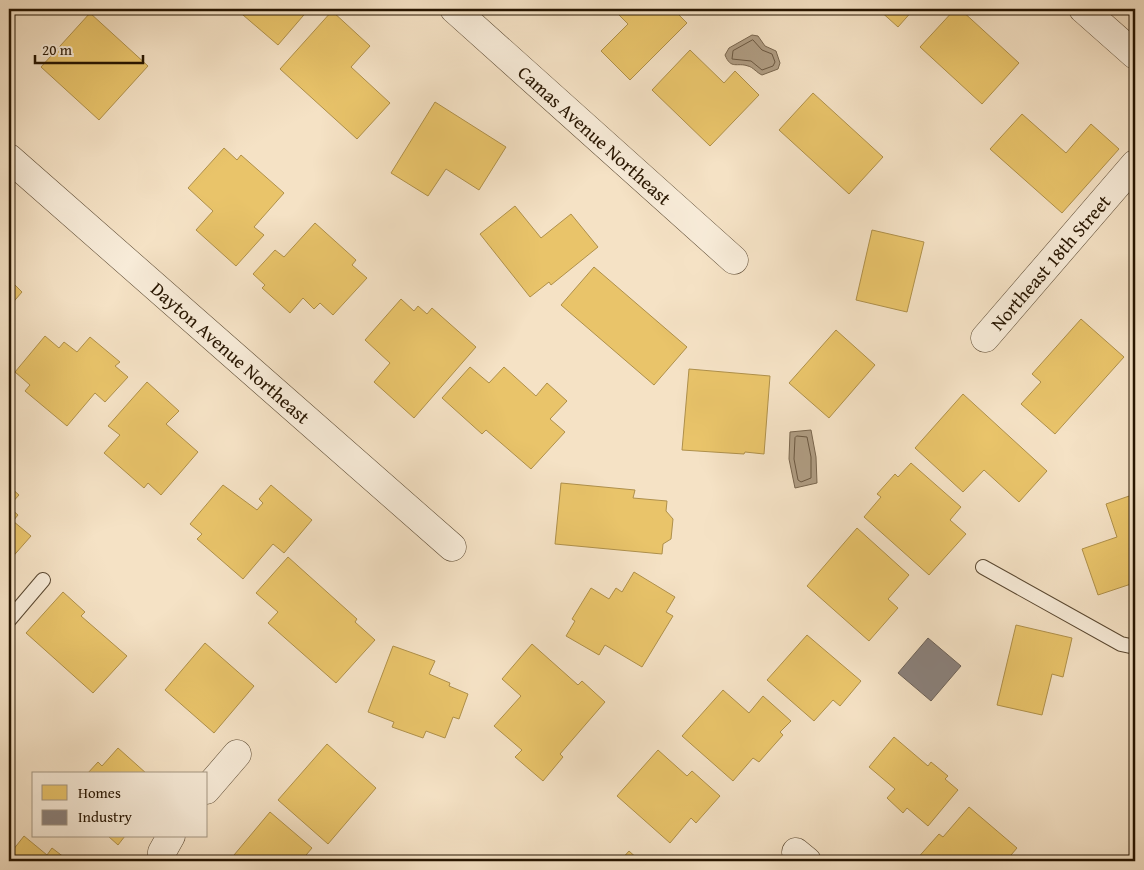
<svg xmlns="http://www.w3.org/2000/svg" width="1144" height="870" viewBox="0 0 1144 870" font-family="'Gentium Book Plus',serif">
	<rect width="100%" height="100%" fill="#f5e2c5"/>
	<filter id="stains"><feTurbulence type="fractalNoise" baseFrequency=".004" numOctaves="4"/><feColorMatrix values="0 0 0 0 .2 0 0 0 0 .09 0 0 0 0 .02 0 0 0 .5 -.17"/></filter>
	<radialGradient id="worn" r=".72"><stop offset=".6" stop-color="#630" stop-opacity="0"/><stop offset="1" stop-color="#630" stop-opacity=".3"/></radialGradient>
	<!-- water -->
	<path fill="#af9c82" stroke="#79664e" d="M752,35L758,36L765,46L776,51L780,63L778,69L762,75C757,73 753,67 748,66C737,62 731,70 725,55L729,48Z
		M811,430L816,457L817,483L795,488L789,459L790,432Z"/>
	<!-- homes -->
	<path fill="#e9c46a" stroke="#af904a" d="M236,9H309L278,45Z
		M613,9H673L687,23L630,80L601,51L628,24Z
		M878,9H914L898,27Z
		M955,9H960L1019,63L982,104L920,47Z
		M332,11L370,46L351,67L390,103L357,139L280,69Z
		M90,13L148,66L99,120L41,67Z
		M690,50L724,83L735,71L759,95L710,146L652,90Z
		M813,93L883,157L849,194L779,130Z
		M435,102L506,147L479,190L446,169L428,196L391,173Z
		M1022,114L1066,153L1091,124L1119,149L1062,213L990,149Z
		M224,148L237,160L241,155L284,193L254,227L264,235L236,266L196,230L213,211L188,188Z
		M515,206L541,238L571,214L598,247L551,285L549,282L530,297L480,234Z
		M315,223L356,260L352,265L367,278L333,315L320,303L314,309L303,298L290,313L262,288L265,285L253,274L275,250L284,257Z
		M872,230L924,242L907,312L856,300Z
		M594,267L687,347L654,385L561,305Z
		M9,279L22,292L9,307Z
		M401,299L414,311L418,306L427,314L432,308L476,347L414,418L374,382L390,363L365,340Z
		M1081,319L1124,357L1055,434L1021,404L1041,382L1032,374Z
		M836,330L875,365L829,418L789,383Z
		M45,336L59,348L64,342L77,352L90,337L120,362L115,366L128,377L105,402L95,393L67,426L25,391L30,385L15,372Z
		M470,367L489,383L504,367L536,396L547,383L567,401L550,419L565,432L531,469L486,430L482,434L442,398Z
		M689,369L770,376L764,454L745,452L744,454L682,450Z
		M147,382L179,411L166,424L198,452L161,495L148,483L144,488L104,453L120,435L108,426Z
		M963,394L1047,471L1019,502L984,470L963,492L915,448Z
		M911,463L961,507L950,520L966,534L929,575L864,517L881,497L877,494L895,474L898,477Z
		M561,483L635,490L633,498L667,501L666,511L673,519L671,539L663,544L662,554L555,544Z
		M223,485L257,510L263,503L259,499L271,485L312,520L284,553L273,544L243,579L197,539L202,534L190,524Z
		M9,486L19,495L9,506Z
		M1135,494V589L1133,590L1131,584L1098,595L1082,549L1117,537L1106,504Z
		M9,507L18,515L13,521L31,536L9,561Z
		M857,528L909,575L888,599L898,608L869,641L807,586Z
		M288,557L357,619L355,622L375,640L336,683L268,623L278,612L256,593Z
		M634,572L675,597L666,612L673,616L642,667L605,645L599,655L566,636L575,621L572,619L591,588L609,599L616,588L622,592Z
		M63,592L85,612L81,616L127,656L93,693L26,633Z
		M1016,625L1072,638L1063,677L1052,674L1042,715L997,705Z
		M807,635L861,681L840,706L833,700L814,721L767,680Z
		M205,643L254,686L214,733L165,690Z
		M532,644L578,685L582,681L605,702L560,754L563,757L543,781L515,757L522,750L494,726L521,696L502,679Z
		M393,646L435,661L429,674L450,683L449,686L468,694L459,719L453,717L445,738L426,731L423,738L392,727L394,722L368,712Z
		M723,690L749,713L763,696L791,721L780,732L783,735L759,762L753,758L733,781L682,736Z
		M894,737L928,766L931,762L948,776L945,779L958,790L928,826L907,808L903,813L887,798L895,789L869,767Z
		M327,744L376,788L328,844L278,800Z
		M118,748L147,774H87L98,762L102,766Z
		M658,750L687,776L692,771L720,796L696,823L691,818L670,843L617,796Z
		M969,807L1017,848L1006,861H915L939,834L943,837Z
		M270,812L312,848L301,861H229Z
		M24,836L47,855L52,848L69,861H9V855Z
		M108,836H125L118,845Z
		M629,851L640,861H620Z"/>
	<!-- industry -->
	<path fill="#8a817c" stroke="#6c6157" d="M928,638L961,666L931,701L898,673Z"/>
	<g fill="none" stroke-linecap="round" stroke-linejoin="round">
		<!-- shore -->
		<path stroke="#6b5841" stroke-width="1" d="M753,40L762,50L772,54L775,62L773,66L762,70L751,61L732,59L733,51Z
			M797,436L807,437L811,457V478L801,482L798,480L794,459L795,438Z"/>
		<defs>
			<path id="service" d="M983,567L1121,644L1135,647
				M9,620L43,580"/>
			<g id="minor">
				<path id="s1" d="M454,9L734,260"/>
				<path d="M1083,9L1135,55"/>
				<path id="s2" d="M9,158L452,547"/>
				<path id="s3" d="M985,338L1135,164"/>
				<path d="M206,790L237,754"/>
				<path d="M796,852L807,861"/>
				<path d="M161,861L162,852L171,836"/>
			</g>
		</defs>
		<!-- service casing -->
		<use href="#service" stroke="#5a4831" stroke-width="16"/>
		<!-- minor casing -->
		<use href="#minor" stroke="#5a4831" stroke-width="29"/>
		<!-- service -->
		<use href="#service" stroke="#f8ecd9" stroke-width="14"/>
		<!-- minor -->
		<use href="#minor" stroke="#f8ecd9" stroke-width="28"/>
	</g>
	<g text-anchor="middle" stroke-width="5" stroke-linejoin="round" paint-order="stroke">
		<!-- street labels -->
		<g font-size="19" fill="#271500" stroke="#f8ecd9">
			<text dy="7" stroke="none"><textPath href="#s1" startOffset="189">Camas Avenue Northeast</textPath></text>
			<text dy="7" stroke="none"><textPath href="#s3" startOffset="100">Northeast 18th Street</textPath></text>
			<text dy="7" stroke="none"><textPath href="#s2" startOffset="295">Dayton Avenue Northeast</textPath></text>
		</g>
	</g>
	<!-- margin -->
	<rect width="1144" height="870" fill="none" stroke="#f5e2c5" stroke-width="30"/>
	<rect x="10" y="10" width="1124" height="850" fill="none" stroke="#271500" stroke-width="2.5"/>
	<rect x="15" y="15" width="1114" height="840" fill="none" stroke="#271500"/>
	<!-- legend -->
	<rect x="32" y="772" width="175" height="65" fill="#f8ecd9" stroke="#a49682"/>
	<rect x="42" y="785" width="25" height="15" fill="#e9c46a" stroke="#a49682"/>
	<text x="78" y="798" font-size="15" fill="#271500">Homes</text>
	<rect x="42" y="810" width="25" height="15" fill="#8a817c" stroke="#a49682"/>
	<text x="78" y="822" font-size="15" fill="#271500">Industry</text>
	<!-- scale -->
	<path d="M35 55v8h108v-8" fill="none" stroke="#271500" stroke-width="2.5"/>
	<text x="42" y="55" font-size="15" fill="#271500" stroke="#f8ecd9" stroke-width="4" paint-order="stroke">20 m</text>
	<rect width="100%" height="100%" filter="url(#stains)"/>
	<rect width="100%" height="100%" fill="url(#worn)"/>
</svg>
